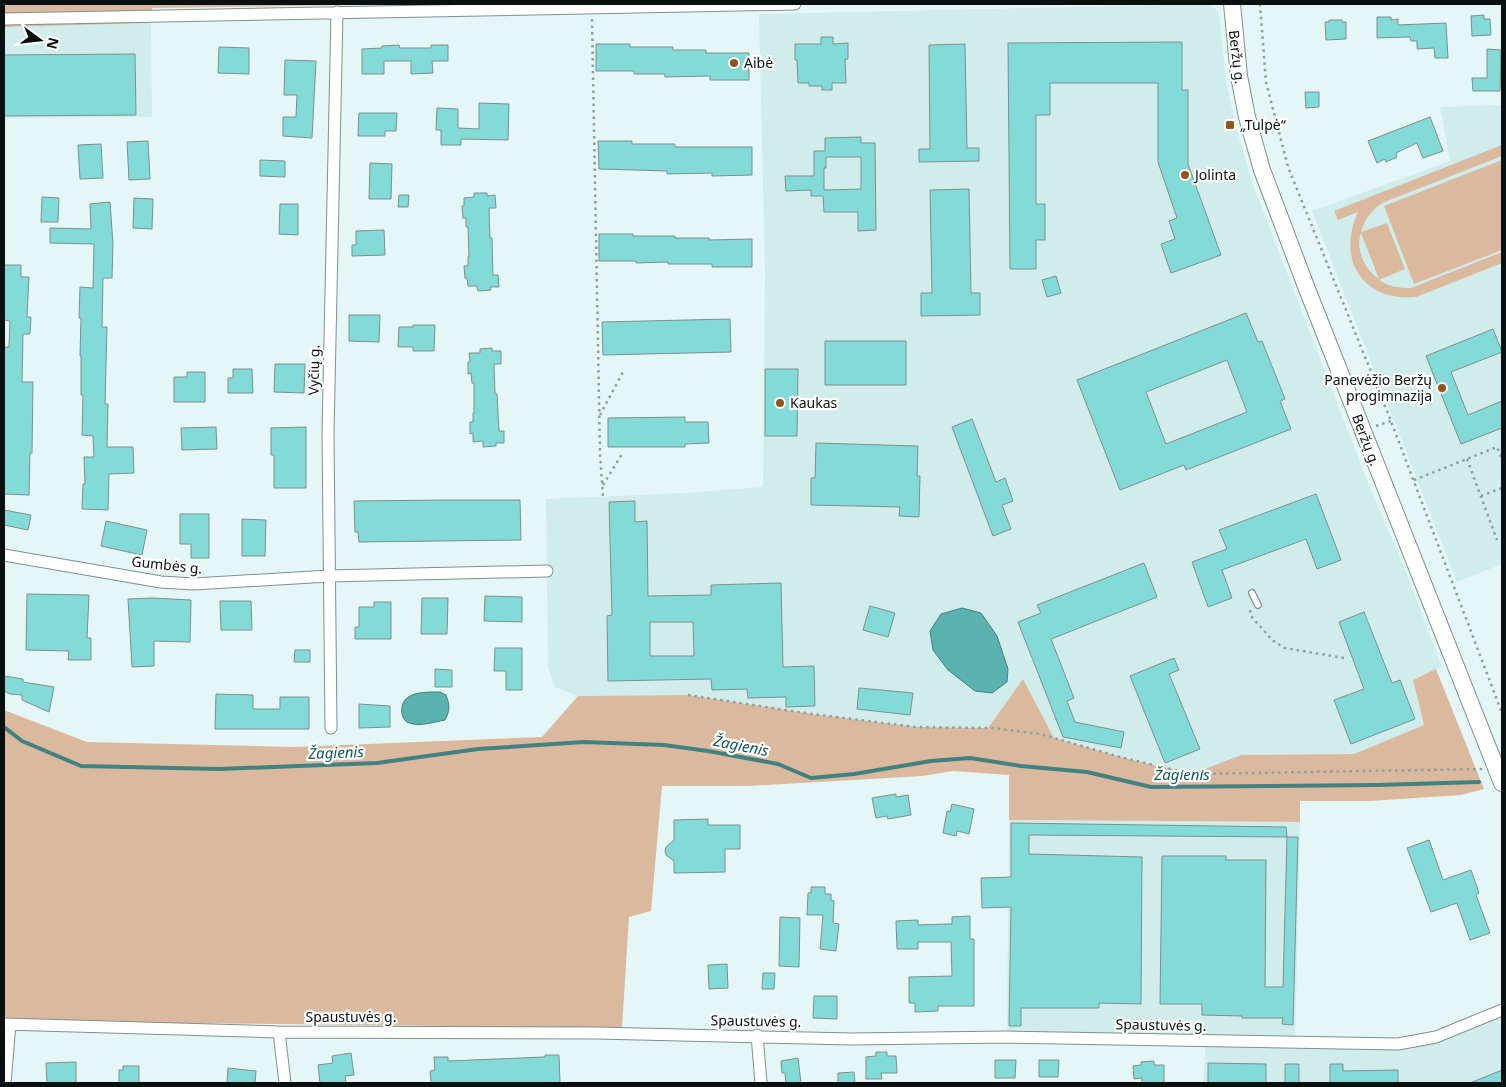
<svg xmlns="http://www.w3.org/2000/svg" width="1506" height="1087" viewBox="0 0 1506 1087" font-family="'Noto Sans',sans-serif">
	<rect width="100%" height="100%" fill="#e4f7f6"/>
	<!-- built -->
	<path fill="#d0edeb" d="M1210,4L1219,12L1226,80L1235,123L1252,182L1365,475L1406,572L1442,667L1413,680L1424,725L1354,754L1241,755L1192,774L1124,758L1054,738L1023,679L988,728L916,727L812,714L688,695L578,696L555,687L548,668L546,499L684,493L763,487L765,273L759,14Z
		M151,23L152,117L4,118V27Z
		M1502,105V564L1457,582L1312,211L1450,161L1440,107Z
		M1009,820L1300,822L1295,1048L1400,1049L1502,1014V1083H1203L1206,1035L1007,1033Z"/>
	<!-- green -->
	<path fill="#dbb99f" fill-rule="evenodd" d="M4,4H432L152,8L151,23L4,27Z
		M1502,145V156L1382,203C1371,211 1365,219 1361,232L1387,223L1405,269L1379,280C1389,287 1400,288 1411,288L1502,252V263L1416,297C1363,302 1336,260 1358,212L1338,220L1334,211ZM1361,233L1379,279C1365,270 1355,249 1361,233Z
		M1502,160V250L1414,284L1384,206Z
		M1436,669L1484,789L1461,795L1370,801H1300V822L1009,820V775L953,771L922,776L748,786H662L651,911L629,917L622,1028L4,1021V710L87,742L294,747L542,737L578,696L688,695L812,714L916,727L988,728L1023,679L1054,738L1124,758L1192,774L1241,755L1354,754L1424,725L1413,680Z"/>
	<!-- water -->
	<path fill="#59b2ae" stroke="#41817f" d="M962,608L981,613L997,636L1008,669L1007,682L992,693L975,691L948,670L933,650L930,631L941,614Z
		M440,692L446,695C450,705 450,711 445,720C434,722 420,727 409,723C405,722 403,718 402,714C399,691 424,692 440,692Z"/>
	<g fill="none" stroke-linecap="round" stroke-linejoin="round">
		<!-- stream -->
		<path stroke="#41817f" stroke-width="4" d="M4,727L22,741L81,766L219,769L377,763L478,749L584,742L664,745L708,751L778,764L811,778L854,774L931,761L970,758L1021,766L1087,772L1151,787L1377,785L1479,782"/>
	</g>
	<!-- building -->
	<path fill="#83dbd7" stroke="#7d8f8e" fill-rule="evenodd" d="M1484,15V19H1490L1491,35L1472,36L1471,16Z
		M1377,17H1391V20L1398,19V25L1446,23L1448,58H1435L1434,48L1417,49V41H1411L1410,37L1377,38Z
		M1329,20H1342V22H1346V39L1326,40L1325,22H1329Z
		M821,37H833V44L848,43V59H845L846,83H832V90H822V86H809V83H798L797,60H795V44H821Z
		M1182,42V90H1188V164L1221,255L1171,273L1161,244L1175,239L1169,221L1177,218L1158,162V83H1050V115H1036V204H1045V240H1036V269H1010L1008,43Z
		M596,44H630V47H673V50H706V53H749V80H710V76L665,77V74H634V71H596Z
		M965,44L967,148H979V161L919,162V149H930L929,45Z
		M399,45L400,48H431V45H448V61H432L433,73L411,74V61H384V74H362V49L382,48V46Z
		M219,47L249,48V74L218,73Z
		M1487,49L1501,50L1500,91H1473L1472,78H1487Z
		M135,54L136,115L4,116V55Z
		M285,60L316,61L312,138L283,136V117H296L297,95H284Z
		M1305,92H1319V107L1306,108Z
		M479,103L509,104L508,140L461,139V145H441V130H436L437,108L458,109V128L479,129Z
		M359,113H397L396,131H385V136H358Z
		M1430,117L1443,151L1423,158L1417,143L1396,153L1397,157L1386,162L1385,159L1377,163L1368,141Z
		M861,137V143H875L876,230L858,231V212H824L823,196H811V190L786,191L785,176H814V151H825V138ZM826,157H861V189L824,190V168H826Z
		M148,141L150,179L129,180L127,142Z
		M598,141H632V144H675V147H752V175L712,176V173L667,174V171L599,169Z
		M101,144L103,178L80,179L78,145Z
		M260,160L285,161V177L260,176Z
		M370,163L392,164L391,199H369Z
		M969,189L971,293H980V315L921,316V293H932L930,190Z
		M474,193H487V196L495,195L496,208H489L490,238H492L493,275H498L499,287H490L491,290L478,291L477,286H468L467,278H465L464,266H468V257H469L468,227H466V218H463L462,206H464V198L474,197Z
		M399,195H409L408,207H398Z
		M42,197L59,198L58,222H41Z
		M134,198L153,199L152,229L133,228Z
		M110,202L113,244L112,278H103L102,327H107L105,404H108L107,447H133L134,473L109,474L108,510L82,509L83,484H85L84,457H94L93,436L82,435L83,395H81V356H80L81,318H79L80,287L93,288L94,244L50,243V228L91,229L90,204Z
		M280,204H298V235L279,234Z
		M384,230L385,255L352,256V245H356V231Z
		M599,234H633V236H675V238H709V240L752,239V267H712V264H668V262L636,263V261H599Z
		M4,265H21V277H29L27,317H31L30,334H23L22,382H33L32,453H30L29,495L4,494V347H9L10,321L4,320Z
		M1056,276L1061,293L1047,297L1042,280Z
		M1246,313L1258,342L1262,341L1285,399L1280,401L1291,429L1186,470L1184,465L1120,490L1077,380ZM1227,360L1247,412L1166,444L1146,392Z
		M349,315H380L379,342L349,341Z
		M730,319L731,352L603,355L602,322Z
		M413,325H435L434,351H413V347H398L399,327H413Z
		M1493,329L1502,352L1451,372L1468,415L1502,401V428L1461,444L1426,356Z
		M825,341H906V385H825Z
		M492,348V351H501V364H494L495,394H497L499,431H504V443H496V446L483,447V441L473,442V433L470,434V422H473V413H474V383H472L471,373L468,374V362H470L469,353H480V349Z
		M275,364H305L304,393L274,392Z
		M233,369H252L253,393H228V378H233Z
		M765,369H798L797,436H765Z
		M187,372H205V402H174V377H187Z
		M685,417V422H708L709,443L685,444V447H608V418Z
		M972,419L996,482L1005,478L1013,501L1002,505L1011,529L993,536L952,427Z
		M216,427L217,449L182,450L181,428Z
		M306,427V488H274V455H271V428Z
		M816,443L918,446L917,476H920L919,517L899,516L900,507L811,505V478H815Z
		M1316,494L1341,560L1317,569L1306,539L1222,570L1232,598L1208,607L1192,562L1227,549L1219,530Z
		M445,500H520L521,540L359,542L358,532H355L354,501Z
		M635,501V522L647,521L648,596L711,595V585L781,583L783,667L814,666L815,706L786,707V697L748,698L747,689L712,690L711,679L608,681L607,616L612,615L609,502ZM650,622H693L694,656H650Z
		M4,510L31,515L28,530L4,525Z
		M180,514H209V558H191V544H180Z
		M242,519L266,520L265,556H242Z
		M106,521L147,530L142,555L101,546Z
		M1144,563L1157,597L1051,639L1074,698L1067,701L1075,722L1124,732L1121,748L1063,737L1018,622L1041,613L1037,605Z
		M27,594L89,595L87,638H91V660H68L69,651L26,650Z
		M485,596L522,597V622L484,621Z
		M152,598L191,600L190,642L154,641V666L132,667L128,599Z
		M422,598H448L447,634H421Z
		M220,601H251L252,630H221Z
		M374,602H391V639H355V627H359V607H374Z
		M870,606L895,613L888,637L863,630Z
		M1364,612L1392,683L1400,680L1415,719L1351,744L1334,700L1364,689L1339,622Z
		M495,648H522V690H506V671H494Z
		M295,650H310V662H294Z
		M1174,658L1179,670L1169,674L1200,749L1165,763L1130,676Z
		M435,669L452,670V687H435Z
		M4,676L23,679V682L54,687L49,712L22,700V695L10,694L4,691Z
		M859,688L913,693L910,715L857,709Z
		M216,694L253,695V709H280V697H309V729H215Z
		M359,704L390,706V727L359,728Z
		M896,794V797L908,795L911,815L888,819L887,816L876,818L872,798Z
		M952,804L974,809L969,834L957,831L956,836L943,833L947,811L950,812Z
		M708,819V825H740V849H725V872L674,873V861L666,855L665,851L666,847L674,840V820Z
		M1011,823L1286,827L1287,837L1029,835V854L1142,857L1141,1004L1099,1003V1008H1021V1026H1009L1011,907L982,908L981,878L1011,877Z
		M1287,837H1298L1293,1025L1282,1024L1283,1018H1242V1016L1202,1015V1004H1160L1162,856H1226V860H1266L1265,987H1283Z
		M1429,840L1443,880L1471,870L1479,893L1476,895L1490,933L1470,940L1457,903L1431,912L1407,848Z
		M811,887H825V894H831V900L834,901L833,923L839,924L836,951L820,949L823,915H807L808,893H811Z
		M970,916V939H974V1006H938V1011L915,1012V1003H909V977L952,976L951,942H918V949H897L896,921L918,920V925L946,924H952V917Z
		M780,917L800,918L799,967L779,966Z
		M727,964L728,988L709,989L708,965Z
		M763,973H775L774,989H762Z
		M814,996H837V1019L813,1018Z
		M876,1052H887V1056H896L897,1073H881L882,1079H866V1057L876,1056Z
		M351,1053L354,1075L345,1076L346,1083H320L318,1065L333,1063L332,1056Z
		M545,1055H559L560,1083H431L430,1071L435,1070L434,1057H448V1061L545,1057Z
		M798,1058L801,1083H786L785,1073H782L781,1061Z
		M995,1060H1016L1015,1078H995Z
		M1039,1060H1059L1058,1077H1039Z
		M1154,1061V1065H1164V1083H1142V1078L1134,1079L1133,1066L1141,1065V1062Z
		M76,1062V1083H47L46,1063Z
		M1208,1063L1266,1064V1083H1208Z
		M1285,1064H1299V1083H1285Z
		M1330,1064H1343V1071L1398,1070V1083H1330Z
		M123,1066H139V1083H119V1070H123Z
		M228,1068L256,1071L255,1083H227Z
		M1502,1070V1083H1470Z
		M854,1072L855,1083H838V1073Z"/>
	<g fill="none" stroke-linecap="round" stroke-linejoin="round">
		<defs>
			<path id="lane" d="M1252,593L1258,605"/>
			<path id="street" d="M4,19L795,4
				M4,555L161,582L194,584L329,576L547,571
				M331,728L328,433L337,12
				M4,1024L279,1032L597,1033L852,1039L1007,1037L1398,1044L1436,1037L1502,1010
				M279,1032L285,1083
				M757,1035L761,1083
				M5,1083L10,1024"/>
			<path id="secondary" d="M1232,4L1239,76L1247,117L1262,170L1307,289L1502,783"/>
		</defs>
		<!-- lane casing -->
		<use href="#lane" stroke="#7e908f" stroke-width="8"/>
		<!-- street casing -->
		<use href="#street" stroke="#7e908f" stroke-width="13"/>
		<!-- secondary casing -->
		<use href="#secondary" stroke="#7e908f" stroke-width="18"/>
		<!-- path -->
		<path stroke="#8f9d9c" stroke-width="2.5" stroke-dasharray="2.5 4" stroke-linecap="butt" d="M1260,4L1266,82L1288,167L1389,416L1502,713
			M592,19L600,454L603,496
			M600,415L624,370
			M1376,426L1391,421
			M1467,459L1497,540
			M1414,480L1497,447L1502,459
			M603,485L622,454
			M1481,496L1502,488
			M1250,610L1251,616L1272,640L1285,648L1344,658
			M688,695L812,714L916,727L993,728L1040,734L1124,758L1192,774L1483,769"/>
		<!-- lane -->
		<use href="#lane" stroke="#fff" stroke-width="5.5"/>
		<!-- street -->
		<use href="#street" stroke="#fff" stroke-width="11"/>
		<!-- secondary -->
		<use href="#secondary" stroke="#fff" stroke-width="16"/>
	</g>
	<!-- markers -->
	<g fill="#925419" stroke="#fff" stroke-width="2">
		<circle cx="734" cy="63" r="5"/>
		<rect x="1225" y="120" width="10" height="10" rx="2.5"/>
		<circle cx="1185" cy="175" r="5"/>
		<circle cx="1442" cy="388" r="5"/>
		<circle cx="780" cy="403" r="5"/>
	</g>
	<g text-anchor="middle" stroke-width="4.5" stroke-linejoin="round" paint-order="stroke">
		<!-- street labels -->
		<g font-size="14" fill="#0a1010" stroke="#fff">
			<text transform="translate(1237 57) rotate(83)" y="5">Beržų g.</text>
			<text transform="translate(314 370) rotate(-89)" y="5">Vyčių g.</text>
			<text transform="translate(1366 440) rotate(69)" y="5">Beržų g.</text>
			<text transform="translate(167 565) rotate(6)" y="5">Gumbės g.</text>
			<text x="351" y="1022">Spaustuvės g.</text>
			<text transform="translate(756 1021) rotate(1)" y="5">Spaustuvės g.</text>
			<text transform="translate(1161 1025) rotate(1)" y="5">Spaustuvės g.</text>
		</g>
		<!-- poi labels -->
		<g font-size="14" fill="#0a1010" stroke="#fff" text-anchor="start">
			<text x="744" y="68">Aibė</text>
			<text x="1240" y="130">„Tulpė“</text>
			<text x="1195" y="180">Jolinta</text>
			<text x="1432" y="385" text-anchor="end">Panevėžio Beržų<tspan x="1432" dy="16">progimnazija</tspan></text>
			<text x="790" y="408">Kaukas</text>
		</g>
		<!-- water labels -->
		<g font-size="15" font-style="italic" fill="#0c5a58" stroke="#fff">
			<text transform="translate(741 746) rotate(11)" y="5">Žagienis</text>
			<text transform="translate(336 753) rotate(-2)" y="5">Žagienis</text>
			<text x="1182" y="780">Žagienis</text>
		</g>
	</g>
	<!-- border -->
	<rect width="1506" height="1087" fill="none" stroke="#0a1010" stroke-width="10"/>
	<!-- north arrow -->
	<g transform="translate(40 40) rotate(105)" stroke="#ffffff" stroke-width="4" paint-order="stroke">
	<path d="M0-4L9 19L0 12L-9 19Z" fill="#0a1010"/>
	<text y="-8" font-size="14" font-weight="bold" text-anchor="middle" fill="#0a1010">N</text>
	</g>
</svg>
